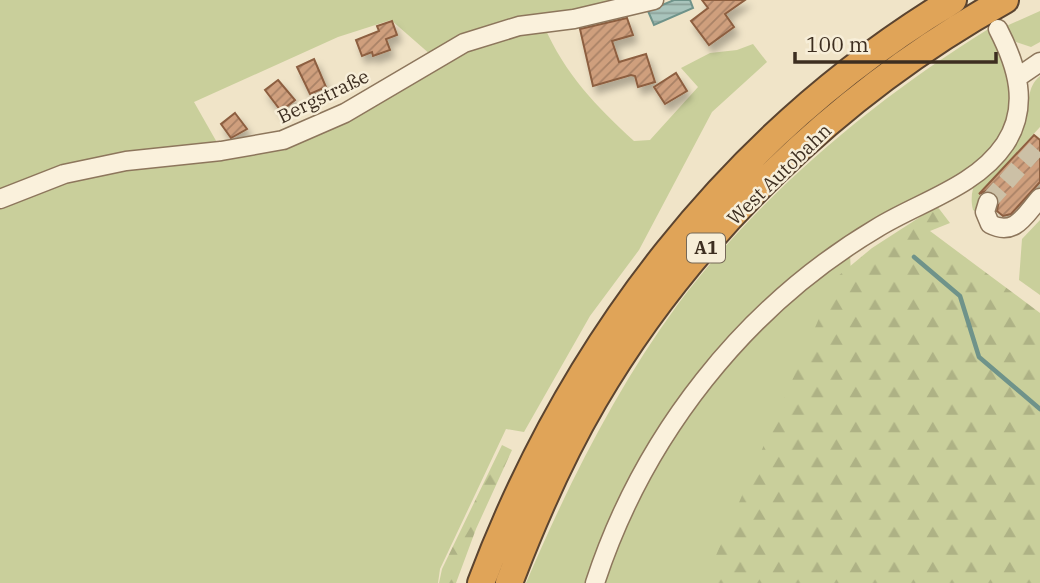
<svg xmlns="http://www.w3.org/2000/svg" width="1040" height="583" viewBox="0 0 1040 583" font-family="'IBM Plex Serif',serif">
	<defs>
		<pattern id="forest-firs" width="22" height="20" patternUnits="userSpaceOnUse" patternTransform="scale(1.75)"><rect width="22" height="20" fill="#c9cf9b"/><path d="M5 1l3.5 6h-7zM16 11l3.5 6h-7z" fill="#aeb285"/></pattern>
		<pattern id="water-rules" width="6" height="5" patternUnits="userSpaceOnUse" patternTransform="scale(1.75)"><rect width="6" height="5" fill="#a9c4bc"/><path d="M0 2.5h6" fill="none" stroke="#8ba098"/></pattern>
		<pattern id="building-hatch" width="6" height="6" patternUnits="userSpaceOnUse" patternTransform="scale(1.75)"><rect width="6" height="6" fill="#cf9f7d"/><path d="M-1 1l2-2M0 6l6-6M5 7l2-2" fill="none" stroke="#a98266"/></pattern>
		<filter id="shadow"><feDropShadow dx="4" dy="7" stdDeviation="3.5" flood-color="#0004"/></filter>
	</defs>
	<rect width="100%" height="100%" fill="#f0e4c8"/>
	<!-- grass -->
	<path fill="#c9cf9b" d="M0,0H626L431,55L391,20L338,37L194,102L219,146L0,193Z
		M1040,11V42L1031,47L1016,42L1004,27Z
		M544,26C565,74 596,106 634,141L650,140L698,87L681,68L710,53L737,50L753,44L767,62L712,112L639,250L590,316L524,432L506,429L440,569L438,583H0V204L87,173L243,155L461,51Z
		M990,28L1002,54L1013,95L1004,134L990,152L956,178L914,198L849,237L852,291L726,583H526C568,485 615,390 678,304C761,194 873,100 990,28Z
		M1040,76V127L979,194L983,201L978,213L973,210C963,170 1012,150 1025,116C1031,101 1026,88 1040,76Z
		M1040,220V295L1019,280L1022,239Z"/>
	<!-- forest -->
	<path fill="url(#forest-firs)" d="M937,206L950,223L930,231L1040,313V583H704L837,277L872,248Z
		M502,445L512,450L476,529L456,583H439L442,569Z"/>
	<!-- water -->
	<path fill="url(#water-rules)" stroke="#6f938a" stroke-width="2" d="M674,0H690L693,8L654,25L648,11Z"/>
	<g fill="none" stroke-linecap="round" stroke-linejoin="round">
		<!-- stream -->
		<path stroke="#6f938a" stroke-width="4.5" d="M914,257L960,296L979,357L1040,409"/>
	</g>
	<!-- building -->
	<path fill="url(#building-hatch)" stroke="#8d5f41" stroke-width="2" filter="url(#shadow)" d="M702,0H745L725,14L734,27L709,45L691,21L708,8Z
		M627,18L633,35L612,41L619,62L646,54L655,82L638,87L635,76L631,75L593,86L580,29Z
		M392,21L397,35L386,39L390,50L373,56L372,52L362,56L356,40L379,31L377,26Z
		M314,59L326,87L310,94L297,67Z
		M676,73L687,91L665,104L654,87Z
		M278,80L295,100L281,111L265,90Z
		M235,113L247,129L231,138L221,124Z
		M1034,135L1040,140V182L1011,214L1003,216L997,211L999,200L996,194L986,191L979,194Z"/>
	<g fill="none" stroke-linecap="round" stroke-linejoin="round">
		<!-- minor-tunnel -->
		<path stroke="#ccc0a6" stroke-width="18" stroke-dasharray="18 9" stroke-linecap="butt" d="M988,202L1040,144"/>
		<defs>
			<path id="minor" d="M1018,77L1040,62
				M0,199L64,174L126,161L221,151L283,140L345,113L464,43L519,26L574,19L654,0
				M988,202L985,212L990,224C1015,237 1025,215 1040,198
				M595,583C643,436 744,307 877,228C919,202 976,187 1005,144C1030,106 1017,66 998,29"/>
			<path id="highway" d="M481,583C572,342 731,134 953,0
				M509,583C533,520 560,458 594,400C690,236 839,92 1005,0"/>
		</defs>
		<!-- minor casing -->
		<use href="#minor" stroke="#8d765c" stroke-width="21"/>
		<!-- highway casing -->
		<use href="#highway" stroke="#5b4430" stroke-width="30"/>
		<!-- minor -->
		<use href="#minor" stroke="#faf1dc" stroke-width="18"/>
		<!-- highway -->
		<use href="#highway" stroke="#e0a458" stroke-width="26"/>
	</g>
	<g text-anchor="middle" stroke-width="5" stroke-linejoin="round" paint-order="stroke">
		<!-- shield labels -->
		<rect fill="#f7eed8" stroke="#756857" stroke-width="2" x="687" y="233.5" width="38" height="29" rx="5"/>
		<g font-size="18" font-weight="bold" fill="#3d2e20">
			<text x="706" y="254">A1</text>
		</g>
		<!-- street labels -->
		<g font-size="19" fill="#3d2e20" stroke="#f7eed8">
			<text transform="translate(323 96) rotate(-26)" y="7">Bergstraße</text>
			<text transform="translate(779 174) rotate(-44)" y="7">West Autobahn</text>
		</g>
	</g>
	<!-- scale -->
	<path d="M795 52v10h201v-10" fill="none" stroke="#3d2e20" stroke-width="3.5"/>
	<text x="806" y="52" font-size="21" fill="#3d2e20" stroke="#f7eed8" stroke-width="5" paint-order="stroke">100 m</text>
</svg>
